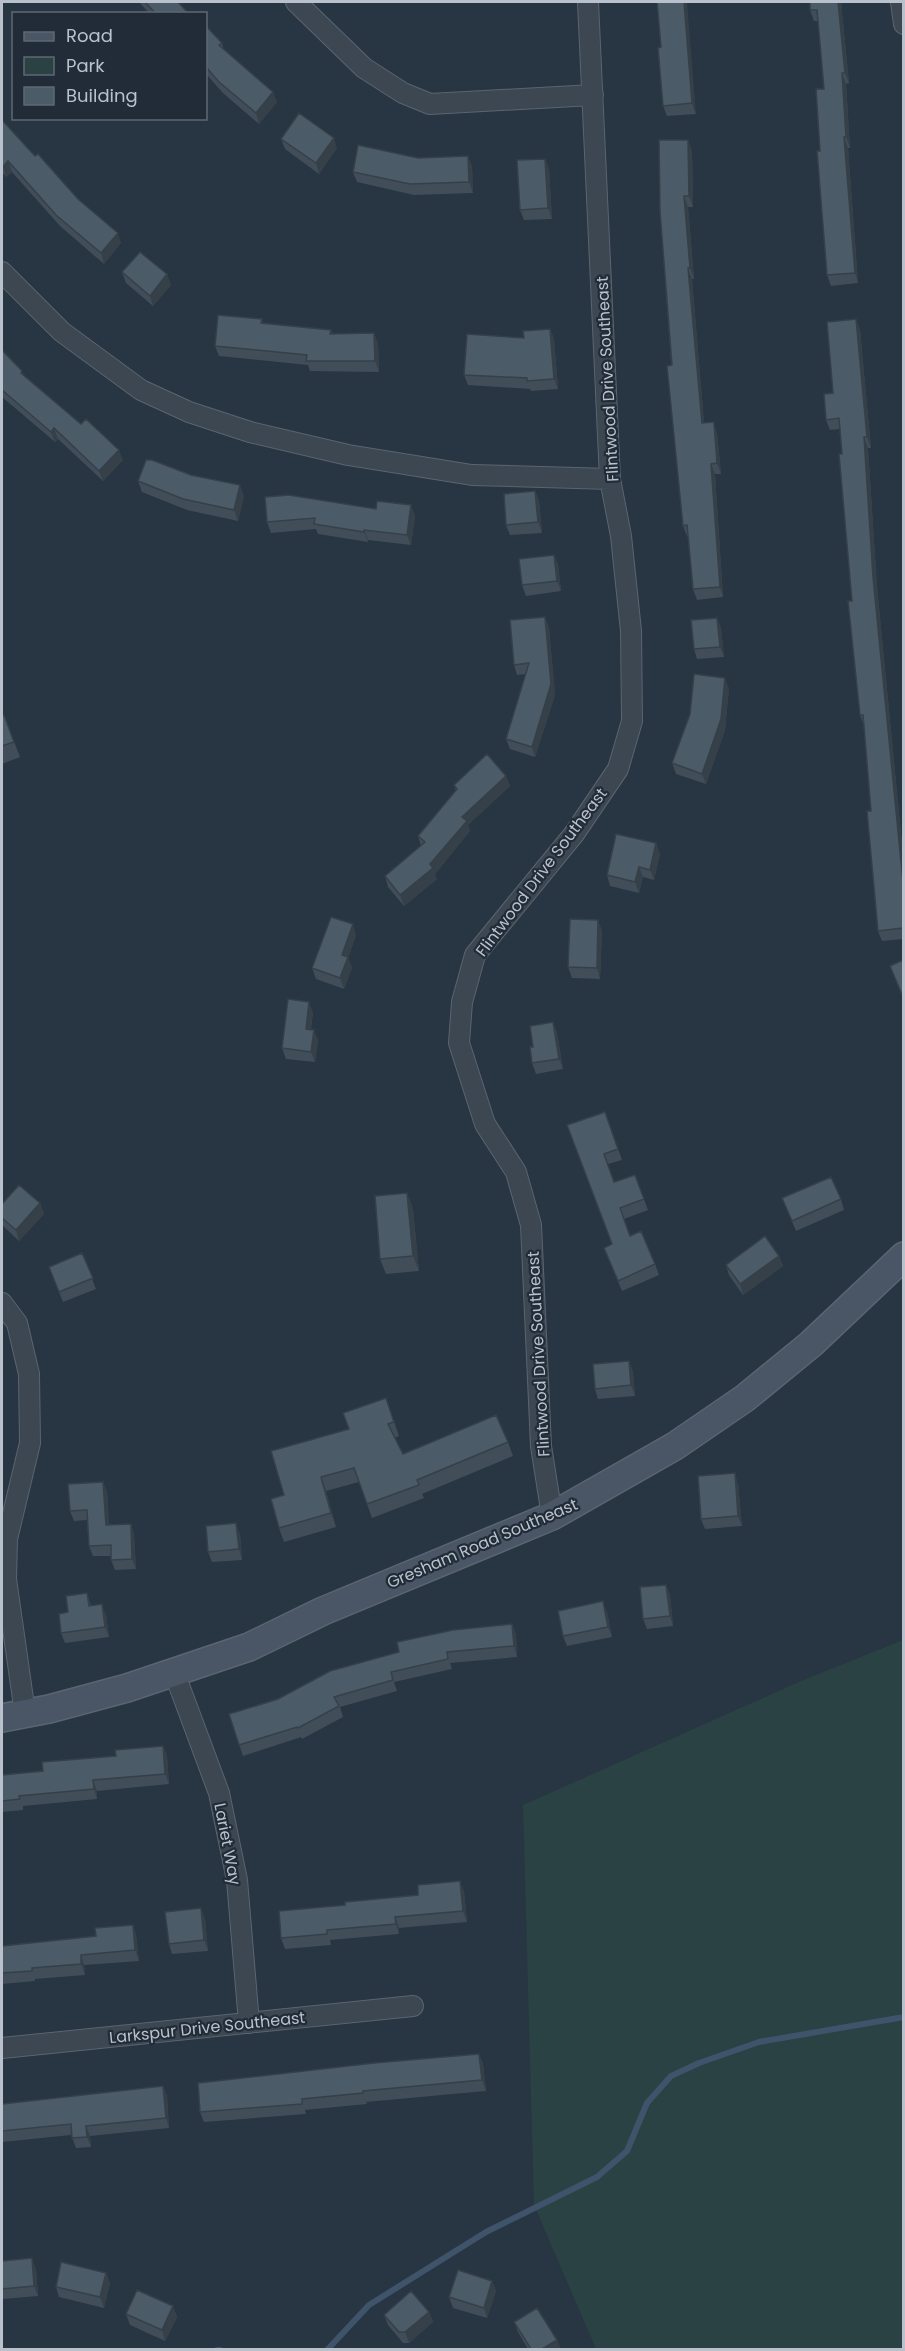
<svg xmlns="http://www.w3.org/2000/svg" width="905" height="2351" viewBox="0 0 905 2351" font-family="Poppins,sans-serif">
	<rect width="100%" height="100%" fill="#283542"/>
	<!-- green -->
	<path fill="#2a4243" d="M903,1640V2349H596L534,2205L523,1805L801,1681Z"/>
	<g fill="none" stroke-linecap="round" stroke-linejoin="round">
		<!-- stream -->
		<path stroke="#3f546b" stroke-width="6" d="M217,2350H220
			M327,2350L369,2305L486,2232L597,2177L627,2151L647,2103L671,2076L699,2063L759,2042L904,2017"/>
		<defs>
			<path id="street" d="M296,2L364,68L403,93L430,104L593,95
				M901,2L904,24
				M2,272L62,332L141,390L189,412L250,432L348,455L472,475L610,479
				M2,1303L17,1323L29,1374L30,1443L7,1539L6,1579L25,1713
				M552,1516L541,1446L531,1225L516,1172L485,1124L459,1043L462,1002L475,955L574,834L618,769L632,721L631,631L621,536L610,479L588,2
				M174,1672L219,1793L237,1880L249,2023
				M2,2048L413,2006"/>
			<path id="secondary" d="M2,1718L49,1709L127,1688L249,1647L323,1611L552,1516L675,1446L745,1398L811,1344L904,1256"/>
		</defs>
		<!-- street casing -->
		<use href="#street" stroke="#5a6570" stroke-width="22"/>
		<!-- secondary casing -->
		<use href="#secondary" stroke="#5a6570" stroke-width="30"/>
		<!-- street -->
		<use href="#street" stroke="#3c4752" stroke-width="20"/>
		<!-- secondary -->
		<use href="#secondary" stroke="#4a5665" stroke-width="27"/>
	</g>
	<!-- wall -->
	<path fill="#414e59" d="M139,2H178L189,14H150Z
		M657,2L696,114L667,116L663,106L661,47Z
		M810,2H841L849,83L846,84L850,148H848L858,283L831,286L827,275L820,151L824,89L818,21H814L810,10Z
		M206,26L222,43L224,50L277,102L259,124L223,93L206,74Z
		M2,120L35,156L121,243L104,264L60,226L12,172L6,177L2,172Z
		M281,139L337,148L319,174L285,149Z
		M692,150L693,207H688L694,279H692L704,423L717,433L721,474H715L723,597L697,600L693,589L688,536H687L683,526L660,211Z
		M468,156L472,167L473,193L414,195L357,182L353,172L418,158Z
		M545,159L549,169L552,219L524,220L520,210Z
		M122,272L167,274L171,285L153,306L126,283Z
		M262,319L263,324L331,330L332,334L374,333L378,344L379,372L310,371L308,365L219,356L215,346Z
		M856,319L860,330L871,448H868L877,587L903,854V939L882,941L878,931L871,811L864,726L860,715L840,429L830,430L826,420Z
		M550,329L554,339L558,389L531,391L530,389L468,385L464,375L524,338Z
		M2,350L24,375L123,460L103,481L58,439L55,442L2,397Z
		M138,481L244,496L238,521L187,510L142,492Z
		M535,491L539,501L542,533L510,535L506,525Z
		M265,497L415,516L411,545L368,540V542L318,534L316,529L271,533L267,522Z
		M554,555L558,565L561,591L526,596L522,585Z
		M545,617L549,628L555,695L535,757L510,749L506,739L526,674L517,675L514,665Z
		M717,618L721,628L724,657L697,659L694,649Z
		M729,688L725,730L706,784L676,774L672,763Z
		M4,715L20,757L2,764V716Z
		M506,776L510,786L468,825L470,831L435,874L437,879L404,906L388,887L385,876L421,846L418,836L456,791L454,785Z
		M656,843L660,854L654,880L643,877L639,893L610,886L607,875Z
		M602,930L600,979L572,978L568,967Z
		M356,935L348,958L352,968L344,989L316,979L312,968Z
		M313,1012L311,1029L318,1040L315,1062L286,1059L282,1048Z
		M553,1022L557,1033L563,1069L536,1074L532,1063L533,1047Z
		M605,1112L622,1160L608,1164L614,1182L635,1175L648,1210L624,1219L630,1236L655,1264L659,1275L622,1291L604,1248L612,1244L567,1125Z
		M407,1193L413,1209L419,1271L386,1274L380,1259Z
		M782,1198L841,1199L844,1210L796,1231Z
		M40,1203L44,1214L19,1241L2,1225V1204Z
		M82,1253L96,1289L63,1302L49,1267Z
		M779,1256L783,1266L743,1295L729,1275L726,1265Z
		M629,1361L633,1372L635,1396L598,1399L595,1389Z
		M386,1398L399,1436L394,1438L403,1454L508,1442L513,1456L422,1494L424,1498L372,1518L359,1482L326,1491L336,1527L284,1542L279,1528L284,1495L349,1429Z
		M103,1482L107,1492L109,1525L131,1524L134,1535L136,1569L115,1570L111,1560V1556H93L89,1546L87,1520L74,1521L70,1511Z
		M738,1484L742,1526L705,1529L701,1519Z
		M240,1534L242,1560L212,1562L208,1552Z
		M666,1585L670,1595L673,1626L647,1629L643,1619Z
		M87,1593L91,1606L106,1615L109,1637L65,1643L61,1633L68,1612Z
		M607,1612L612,1637L567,1646L563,1636Z
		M512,1624L516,1635L517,1657L450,1663L452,1669L394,1682L397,1691L340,1707L343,1717L302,1739L301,1737L243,1756L229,1714Z
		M163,1746L167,1756L169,1784L97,1791V1799L23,1806V1810L2,1812V1775L43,1771Z
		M464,1891L467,1922L399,1928V1934L330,1940L331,1945L285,1949L281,1938L345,1905Z
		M205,1919L208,1951L172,1954L169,1944Z
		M133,1925L136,1935L139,1961L84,1965L85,1975L35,1979V1981L2,1984V1946L96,1936Z
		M479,2054L483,2064L486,2091L366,2102L367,2104L305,2110L306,2114L204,2122L200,2112Z
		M163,2086L167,2096L169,2128L90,2136L91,2147L76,2148L71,2135L2,2142V2104Z
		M2,2261L36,2269L38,2296L2,2299Z
		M106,2273L110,2283L104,2308L59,2297L56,2287Z
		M492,2281L496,2291L487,2318L453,2308L449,2297Z
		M173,2306L177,2317L165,2341L130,2325L126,2314Z
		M429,2312L433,2322L409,2343H403L388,2325L384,2315Z
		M514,2322L557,2340L561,2349H528L518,2332Z"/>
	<!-- shaded-wall -->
	<path fill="#354049" d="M684,2H687L696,114L692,103Z
		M838,2H841L849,83L845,73Z
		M842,73L846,84L850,148L846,137Z
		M273,92L277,102L259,124L256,113Z
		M844,137L848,148L858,283L855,273Z
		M334,138L337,148L319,174L316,163Z
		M688,140L692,150L693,207L689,196Z
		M468,156L472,167L473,193L469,182Z
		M545,159L549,169L552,219L548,208Z
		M8,161L12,172L6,177L3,167Z
		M684,196L688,207L694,279L690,268Z
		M118,233L121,243L104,264L101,253Z
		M688,268L692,279L705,434L702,423Z
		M167,274L171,285L153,306L150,296Z
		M856,319L860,330L871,448L867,437Z
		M550,329L554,339L558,389L554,379Z
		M374,333L378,344L379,372L375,361Z
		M714,422L717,433L721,474L717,463Z
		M54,428L58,439L55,442L51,432Z
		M864,437L868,448L877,587L903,854V882L873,577Z
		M119,450L123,460L103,481L99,471Z
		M711,464L715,474L723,597L720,587Z
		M240,485L244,496L238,521L234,510Z
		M535,491L539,501L542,533L538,522Z
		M411,505L415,516L411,545L407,535Z
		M364,530L368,540V542L364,532Z
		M554,555L558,565L561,591L557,581Z
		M545,617L549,628L555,695L535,757L532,747Z
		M717,618L721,628L724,657L720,647Z
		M725,678L729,688L725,730L706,784L702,774Z
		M506,776L510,786L468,825L470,831L435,874L437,879L404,906L400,895L430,864L462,817Z
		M656,843L660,854L654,880L650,870Z
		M639,867L643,877L639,893L635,882Z
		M598,920L602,930L600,979L597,968Z
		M353,924L356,935L348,958L352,968L344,989L340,978L342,955Z
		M309,1002L313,1012L309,1039L306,1029Z
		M553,1022L557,1033L563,1069L559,1059Z
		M314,1030L318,1040L315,1062L311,1052Z
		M407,1193L413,1209L419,1271L413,1256Z
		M40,1203L44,1214L19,1241L16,1230Z
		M779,1256L783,1266L743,1295L740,1284Z
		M629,1361L633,1372L635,1396L631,1385Z
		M735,1473L738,1484L742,1526L738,1516Z
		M321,1477L326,1491L336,1527L331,1513Z
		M103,1482L107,1492L110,1536L106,1525Z
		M236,1523L240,1534L242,1560L239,1549Z
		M131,1524L134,1535L136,1569L132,1559Z
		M666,1585L670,1595L673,1626L670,1616Z
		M603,1601L607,1612L612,1637L608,1627Z
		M102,1604L106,1615L109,1637L105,1627Z
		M512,1624L516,1635L517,1657L514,1646Z
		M163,1746L167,1756L169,1784L165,1774Z
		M93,1780L97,1791V1799L94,1789Z
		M460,1881L464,1891L467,1922L463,1911Z
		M201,1908L205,1919L208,1951L204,1940Z
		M395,1917L399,1928V1934L396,1924Z
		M133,1925L136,1935L139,1961L135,1950Z
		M81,1955L84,1965L85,1975L81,1964Z
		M479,2054L483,2064L486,2091L482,2080Z
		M163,2086L167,2096L169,2128L166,2118Z
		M86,2126L90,2136L91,2147L87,2137Z
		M32,2258L36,2269L38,2296L34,2286Z
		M106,2273L110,2283L104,2308L100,2297Z
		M492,2281L496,2291L487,2318L484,2308Z
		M173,2306L177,2317L165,2341L162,2330Z
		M429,2312L433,2322L409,2343L405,2332Z
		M557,2340L561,2349H542Z"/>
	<!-- building -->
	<path fill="#4c5b68" stroke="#354049" stroke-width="1.5" d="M145,2H178L189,14H156Z
		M657,2H684L692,103L663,106L658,48L661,47Z
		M810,2H838L845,73H842L846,137H844L855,273L827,275L817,151H820L816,89H824L817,10H810Z
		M206,26L222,43L219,45L273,92L256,113L219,82L206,67Z
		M299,113L334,138L316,163L281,139Z
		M2,120L35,156L38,154L78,199L118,233L101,253L56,215L8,161L3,167L2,166Z
		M659,140H688L689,196H684L690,268H688L702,423L714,422L717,463L711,464L720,587L693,589L687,525L683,526L667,366L672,365L660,211Z
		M358,145L418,158L468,156L469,182L410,184L353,172Z
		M545,159L548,208L520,210L517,160Z
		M140,252L167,274L150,296L122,272Z
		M218,315L262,319L261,323L331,330L330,334L374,333L375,361H306L307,355L215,346Z
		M856,319L867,437H864L873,577L903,882V928L878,931L867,811H871L863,715H860L848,601H852L839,454H842L839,418L826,420L824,394L833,393L827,322Z
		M550,329L554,379L527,381V378L464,375L467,334L524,338L523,331Z
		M2,350L22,371L21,373L81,424L86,419L119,450L99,471L54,428L51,432L2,390Z
		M146,460H152L191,475L240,485L234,510L183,499L138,481Z
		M535,491L538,522L506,525L504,494Z
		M289,495L376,509L377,501L411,505L407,535L364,530V532L314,524L315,518L267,522L265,497Z
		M554,555L557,581L522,585L519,559Z
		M545,617L551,684L532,747L506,739L529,663L514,665L510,620Z
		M717,618L720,647L694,649L691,620Z
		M694,674L725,678L721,719L702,774L672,763L690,714Z
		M4,715L14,742L2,746V716Z
		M487,754L506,776L462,817L467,821L430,864L433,868L400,895L385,876L425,842L418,836L457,789L454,785Z
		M616,834L656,843L650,870L639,867L635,882L607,875Z
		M331,917L353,924L342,955L348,957L340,978L312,968Z
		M570,919L598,920L597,968L568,967Z
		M903,960V997L890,966Z
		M288,999L309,1002L306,1029L314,1030L311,1052L282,1048Z
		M553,1022L559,1059L532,1063L530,1047H533L530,1026Z
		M605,1112L618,1149L604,1154L614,1182L635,1175L644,1199L620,1208L630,1236L641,1231L655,1264L618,1281L604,1248L612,1244L567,1125Z
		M831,1177L841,1199L792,1221L782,1198Z
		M19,1185L40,1203L16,1230L2,1218V1204Z
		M407,1193L413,1256L380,1259L375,1196Z
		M765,1236L779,1256L740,1284L726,1265Z
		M82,1253L93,1278L59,1292L49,1267Z
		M629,1361L631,1385L595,1389L593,1364Z
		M386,1398L394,1422L388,1424L403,1454L496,1415L508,1442L417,1480L419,1485L367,1504L354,1468L321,1477L331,1513L279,1528L271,1499L284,1495L271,1451L349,1429L343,1413Z
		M735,1473L738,1516L701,1519L698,1476Z
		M103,1482L106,1525L131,1524L132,1559L111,1560V1545L89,1546L87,1510L70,1511L68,1484Z
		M236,1523L239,1549L208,1552L206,1526Z
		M666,1585L670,1616L643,1619L640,1587Z
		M87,1593L89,1606L102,1604L105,1627L61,1633L59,1614L68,1612L66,1596Z
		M603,1601L608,1627L563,1636L558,1611Z
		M512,1624L514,1646L447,1652L448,1659L391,1672L393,1680L334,1697L339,1706L298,1728L297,1727L239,1745L229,1714L278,1699L330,1671L399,1652L397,1642L453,1630Z
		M163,1746L165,1774L93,1780L94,1789L19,1796L20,1799L2,1801V1775L43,1771L42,1762L116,1756L115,1750Z
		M460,1881L463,1911L395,1917L396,1924L327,1930V1934L281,1938L279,1911L345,1905V1902L418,1895V1885Z
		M201,1908L204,1940L169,1944L165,1912Z
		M133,1925L135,1950L81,1955V1964L32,1968V1971L2,1973V1946L96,1936L95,1928Z
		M479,2054L482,2080L363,2091V2093L302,2099V2104L200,2112L198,2083L374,2063Z
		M163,2086L166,2118L86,2126L87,2137L72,2138L71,2124L2,2131V2104Z
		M32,2258L34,2286L2,2289V2261Z
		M61,2262L106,2273L100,2297L56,2287Z
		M458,2270L492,2281L484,2308L449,2297Z
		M137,2290L173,2306L162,2330L126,2314Z
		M411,2291L429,2312L405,2332H399L384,2315Z
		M537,2308L557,2340L542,2349H531L514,2322Z"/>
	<g text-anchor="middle" stroke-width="4.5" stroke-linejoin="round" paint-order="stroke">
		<!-- street labels -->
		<g font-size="16" fill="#b9c2cc" stroke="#212c38">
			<text transform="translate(607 379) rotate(-93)" y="6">Flintwood Drive Southeast</text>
			<text transform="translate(541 872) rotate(-53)" y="6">Flintwood Drive Southeast</text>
			<text transform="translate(538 1354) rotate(-93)" y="6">Flintwood Drive Southeast</text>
			<text transform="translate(482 1543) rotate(-23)" y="6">Gresham Road Southeast</text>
			<text transform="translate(228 1844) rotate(79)" y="6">Lariet Way</text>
			<text transform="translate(207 2027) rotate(-6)" y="6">Larkspur Drive Southeast</text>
		</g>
	</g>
	<!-- border -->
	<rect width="905" height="2351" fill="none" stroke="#b9c2cc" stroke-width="6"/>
	<!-- legend -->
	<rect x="12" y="12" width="195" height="108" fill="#212c38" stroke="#5e6873" stroke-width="1.5"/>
	<rect x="24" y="32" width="30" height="9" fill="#4a5665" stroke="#5e6873" stroke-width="1.5"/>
	<text x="66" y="42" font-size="18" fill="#b9c2cc">Road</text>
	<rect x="24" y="57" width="30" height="18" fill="#2a4243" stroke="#5e6873" stroke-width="1.5"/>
	<text x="66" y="72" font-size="18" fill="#b9c2cc">Park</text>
	<rect x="24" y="87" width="30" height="18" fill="#4c5b68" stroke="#5e6873" stroke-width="1.5"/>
	<text x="66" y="102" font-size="18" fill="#b9c2cc">Building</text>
</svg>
